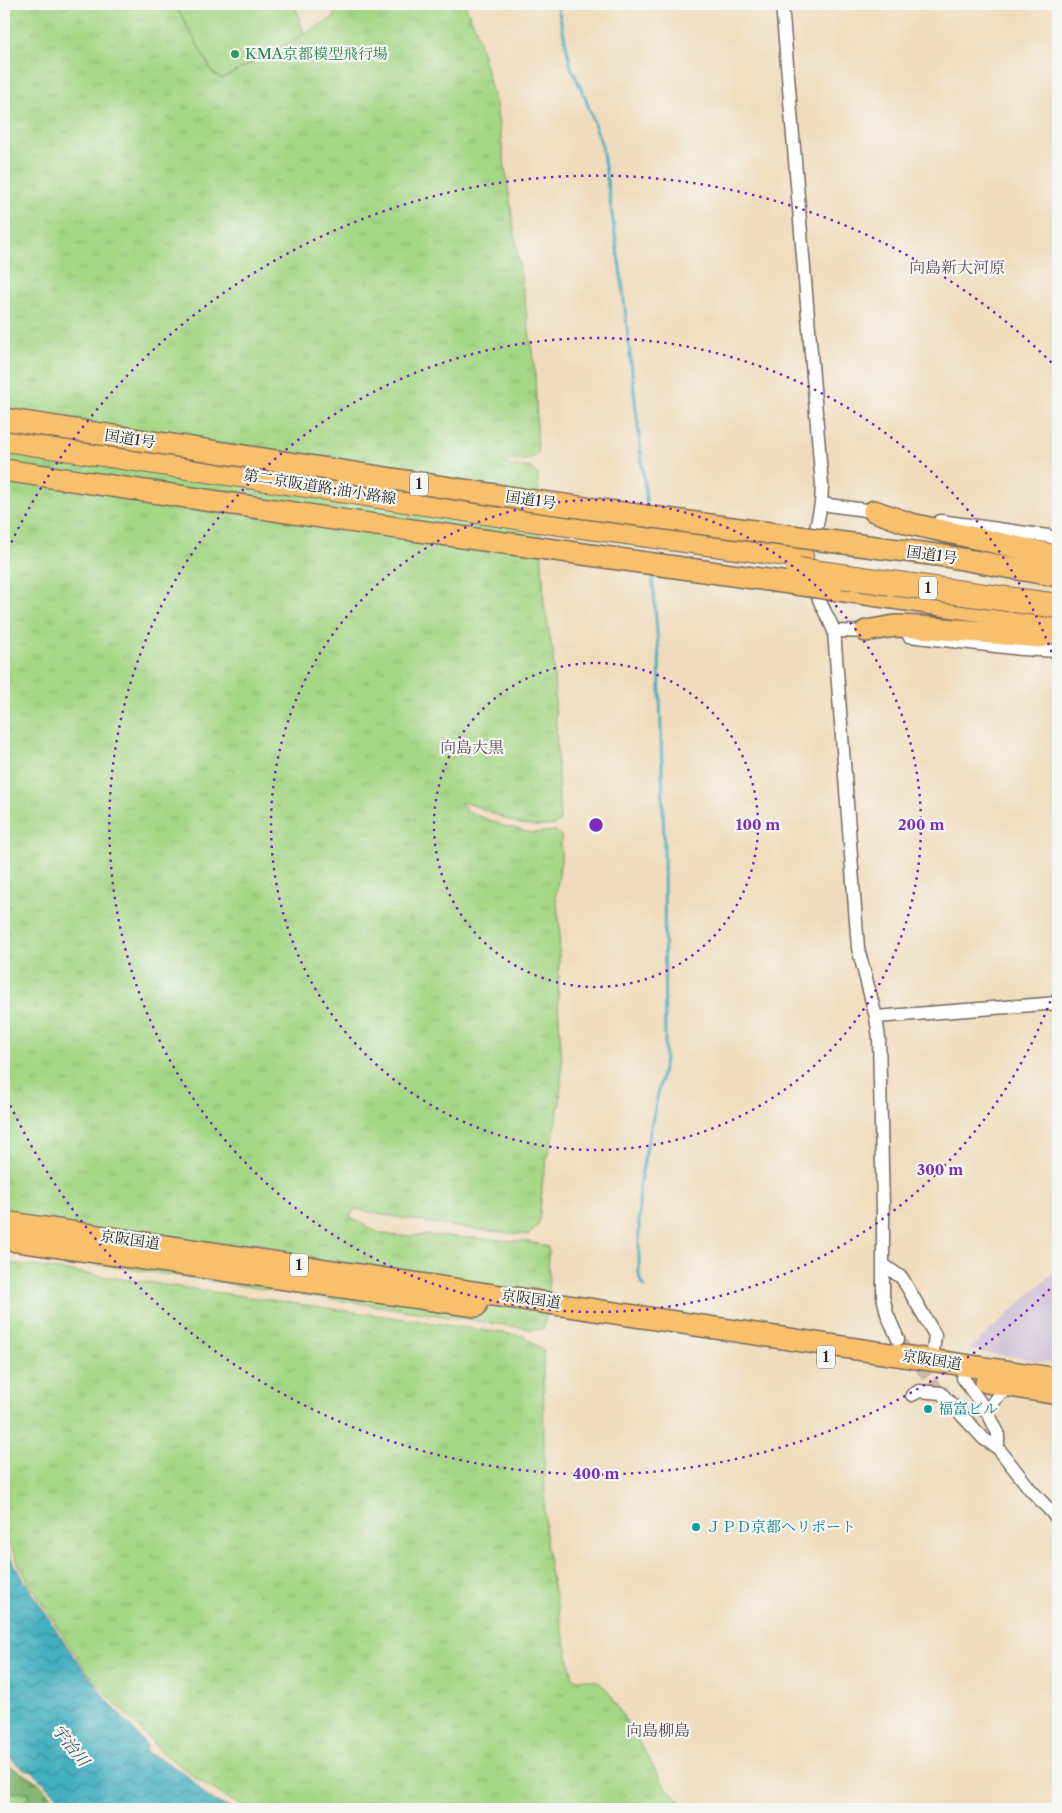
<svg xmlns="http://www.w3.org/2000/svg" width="1062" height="1813" viewBox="0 0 1062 1813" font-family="'Libre Caslon Text','Noto Serif JP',serif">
	<defs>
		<pattern id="grass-tufts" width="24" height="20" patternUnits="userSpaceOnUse" patternTransform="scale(1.25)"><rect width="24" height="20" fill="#a5d685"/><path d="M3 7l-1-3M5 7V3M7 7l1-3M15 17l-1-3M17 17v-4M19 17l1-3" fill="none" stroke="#8eb873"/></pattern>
		<pattern id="forest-firs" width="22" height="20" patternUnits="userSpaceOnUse" patternTransform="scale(1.25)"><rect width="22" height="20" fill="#84b772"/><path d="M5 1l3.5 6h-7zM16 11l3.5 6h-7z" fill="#6c955e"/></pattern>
		<pattern id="water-waves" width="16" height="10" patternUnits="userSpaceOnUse" patternTransform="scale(1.25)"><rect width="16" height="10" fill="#42afc0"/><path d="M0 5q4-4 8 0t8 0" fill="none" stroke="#378f9c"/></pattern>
	</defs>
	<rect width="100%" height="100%" fill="#f6f6f2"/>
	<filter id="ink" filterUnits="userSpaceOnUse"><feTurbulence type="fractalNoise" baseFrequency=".02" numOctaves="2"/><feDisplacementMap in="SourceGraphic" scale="10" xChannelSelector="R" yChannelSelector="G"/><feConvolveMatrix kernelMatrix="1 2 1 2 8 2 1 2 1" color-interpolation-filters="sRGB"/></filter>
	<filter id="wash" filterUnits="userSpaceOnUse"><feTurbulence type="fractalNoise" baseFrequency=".0096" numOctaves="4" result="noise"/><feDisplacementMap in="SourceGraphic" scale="20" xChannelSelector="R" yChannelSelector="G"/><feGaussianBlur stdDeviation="1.12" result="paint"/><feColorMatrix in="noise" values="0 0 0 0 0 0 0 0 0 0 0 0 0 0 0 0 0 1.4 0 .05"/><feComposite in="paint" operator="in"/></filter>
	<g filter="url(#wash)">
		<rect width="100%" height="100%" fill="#f0dcbc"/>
		<!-- industrial -->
		<path fill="#ccbed4" d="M1058,1268V1364L969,1350Z"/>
		<!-- grass -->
		<path fill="url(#grass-tufts)" stroke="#688058" d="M4,4H175L213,73L222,79L335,17L332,4H465L476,30L496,105L535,371L538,453C529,463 515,461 502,460L513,467H530L538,476L544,604L553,652L560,821C556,826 552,825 546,826C512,829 491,808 460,802L469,812L504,826L532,833L556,831L561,836V861L556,895L560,928L558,1002L562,1064L560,1102L543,1177L539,1224L529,1235C470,1230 412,1221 355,1209L350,1217L379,1233L398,1236L427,1235L532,1242L548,1247L549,1287L544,1328L537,1330L4,1250Z
			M4,1262L524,1336L543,1350L545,1535L551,1576L573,1678L597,1681L608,1691L666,1788L689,1809H246L197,1779L162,1752L95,1682L66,1641L25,1576L4,1535Z
			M4,1788L9,1793L28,1792L29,1796L20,1805L21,1809H4Z"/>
		<!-- forest -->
		<path fill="url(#forest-firs)" stroke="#58714e" d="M4,1758L8,1765L38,1782L62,1809H21L20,1805L29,1796L28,1792L8,1793L4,1788Z"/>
		<!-- pitch -->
		<path fill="#a5d685" stroke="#688058" d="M175,4H295L304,34L222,79L213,73Z"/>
		<!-- water -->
		<path fill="url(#water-waves)" stroke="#366d76" d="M4,1543L13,1563L66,1645L103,1695L147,1746L146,1752C164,1760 196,1777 204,1796L232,1809H70L33,1772C23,1772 9,1758 4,1750Z"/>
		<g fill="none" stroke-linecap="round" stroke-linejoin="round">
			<!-- stream -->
			<path stroke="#42afc0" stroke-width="3" d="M557,4L571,67L585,97L602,146L622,282L647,508
				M644,1287L640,1280L639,1272V1186L665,1059L664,845L659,657L652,571"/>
		</g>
	</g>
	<g filter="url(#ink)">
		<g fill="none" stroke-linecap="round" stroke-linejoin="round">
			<!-- minor-tunnel -->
			<path stroke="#c9b99f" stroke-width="12" stroke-dasharray="12 6" stroke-linecap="butt" d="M898,1339L941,1393"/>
			<defs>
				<path id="minor" d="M782,4L822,485L821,504L813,544
					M821,504L880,512
					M940,521L1048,536L1058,539
					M815,583C816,600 828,615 834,631L858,948L876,1017L879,1038L883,1208V1296L887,1314L898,1339
					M834,631L872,632
					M909,636L1022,649L1058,651
					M876,1017L1058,1003
					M884,1265L902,1278L935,1335L932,1360
					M963,1378L989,1415L998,1433V1448
					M912,1395L919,1391L941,1393L984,1439L998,1448L1030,1489L1058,1519
					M989,1415C994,1398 997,1394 1013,1387"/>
				<path id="trunk" d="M874,511L911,524L1048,554L1058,562
					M836,542L945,556L1058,576
					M831,589L976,610L1058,620
					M866,631L895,626L920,627L1041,637L1058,629
					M4,1222L1058,1379
					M4,1239L476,1306
					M986,1382L1058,1394"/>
				<path id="motorway" d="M4,439L523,518L801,556"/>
			</defs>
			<!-- minor casing -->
			<use href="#minor" stroke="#70695e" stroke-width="15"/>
			<!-- trunk casing -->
			<use href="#trunk" stroke="#70695e" stroke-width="24"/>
			<!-- motorway casing -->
			<use href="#motorway" stroke="#70695e" stroke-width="26"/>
			<!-- minor -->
			<use href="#minor" stroke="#fff" stroke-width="12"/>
			<!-- trunk -->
			<use href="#trunk" stroke="#f8bf6c" stroke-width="21"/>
			<!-- motorway -->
			<use href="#motorway" stroke="#f8bf6c" stroke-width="24"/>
			<defs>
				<path id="trunk-bridge" d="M4,419L535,501L836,542
					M4,470L334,519L831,589"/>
				<path id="motorway-bridge" d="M798,570L1058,606"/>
			</defs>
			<!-- trunk-bridge casing -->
			<use href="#trunk-bridge" stroke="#70695e" stroke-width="24" stroke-linecap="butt"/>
			<!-- motorway-bridge casing -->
			<use href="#motorway-bridge" stroke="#70695e" stroke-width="26" stroke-linecap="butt"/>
			<!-- trunk-bridge -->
			<use href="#trunk-bridge" stroke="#f8bf6c" stroke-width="21"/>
			<!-- motorway-bridge -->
			<use href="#motorway-bridge" stroke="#f8bf6c" stroke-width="24"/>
		</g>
	</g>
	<!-- distance rings -->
	<g fill="none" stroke="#7b2cbf" stroke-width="2.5" stroke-dasharray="2.5 5">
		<circle cx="596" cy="825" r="162"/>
		<circle cx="596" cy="825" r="325"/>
		<path d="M1058 980A487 487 0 1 1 1058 670"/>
		<path d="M1055 1284A649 649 0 0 1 5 1094M5 556A649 649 0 0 1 1055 366"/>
	</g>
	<!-- markers -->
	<circle fill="#2e9e5b" stroke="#f6f6f2" stroke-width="2" cx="235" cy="54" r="5"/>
	<g fill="#0f9aa8" stroke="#f6f6f2" stroke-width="2">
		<circle cx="928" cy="1409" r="5"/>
		<circle cx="696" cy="1527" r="5"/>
	</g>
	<g text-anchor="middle" stroke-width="4.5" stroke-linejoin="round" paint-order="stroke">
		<!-- shield labels -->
		<g fill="#f6f6f2" stroke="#686867" stroke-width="1">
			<rect x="410" y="472.5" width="18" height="23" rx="4"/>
			<rect x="919" y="576.5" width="18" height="23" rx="4"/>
			<rect x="290" y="1253.5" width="18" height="23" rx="4"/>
			<rect x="817" y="1345.5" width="18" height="23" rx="4"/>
		</g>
		<g font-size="14" font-weight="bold" fill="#2b2b2b">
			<text x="419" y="489">1</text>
			<text x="928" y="593">1</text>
			<text x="299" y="1270">1</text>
			<text x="826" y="1362">1</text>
		</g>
		<!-- leisure labels -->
		<g font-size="15" fill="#27864d" stroke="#f6f6f2" text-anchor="start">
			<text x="245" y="59">KMA京都模型飛行場</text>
		</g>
		<!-- street labels -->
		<g font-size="15" fill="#2b2b2b" stroke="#f6f6f2">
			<text transform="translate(130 439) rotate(9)" y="5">国道1号</text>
			<text transform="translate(320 487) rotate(9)" y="5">第二京阪道路;油小路線</text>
			<text transform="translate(531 500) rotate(8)" y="5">国道1号</text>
			<text transform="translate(932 555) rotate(8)" y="5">国道1号</text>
			<text transform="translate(130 1240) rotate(8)" y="5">京阪国道</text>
			<text transform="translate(531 1299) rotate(8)" y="5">京阪国道</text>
			<text transform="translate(932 1360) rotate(9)" y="5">京阪国道</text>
		</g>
		<!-- culture labels -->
		<g font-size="15" fill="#0d838f" stroke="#f6f6f2" text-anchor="start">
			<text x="938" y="1414">福富ビル</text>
			<text x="706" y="1532">ＪＰＤ京都ヘリポート</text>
		</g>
		<!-- neighbourhood labels -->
		<g font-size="16" fill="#60505b" stroke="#f6f6f2">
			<text x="957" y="273">向島新大河原</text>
			<text x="472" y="753">向島大黒</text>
			<text x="658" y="1736">向島柳島</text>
		</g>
		<!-- water labels -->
		<g font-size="16" font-style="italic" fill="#33595f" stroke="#f6f6f2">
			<text transform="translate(71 1745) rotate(51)" y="6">宇治川</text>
		</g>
	</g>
	<circle cx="596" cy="825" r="8" fill="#7b2cbf" stroke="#f6f6f2" stroke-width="2.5"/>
	<g font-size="15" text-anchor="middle" font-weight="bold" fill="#7b2cbf" stroke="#f6f6f2" stroke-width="4.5" stroke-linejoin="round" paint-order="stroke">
		<text x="758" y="830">100 m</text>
		<text x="921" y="830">200 m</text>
		<text x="940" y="1175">300 m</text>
		<text x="596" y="1479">400 m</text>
	</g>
	<!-- margin -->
	<rect width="1062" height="1813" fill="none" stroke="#f6f6f2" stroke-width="20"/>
</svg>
